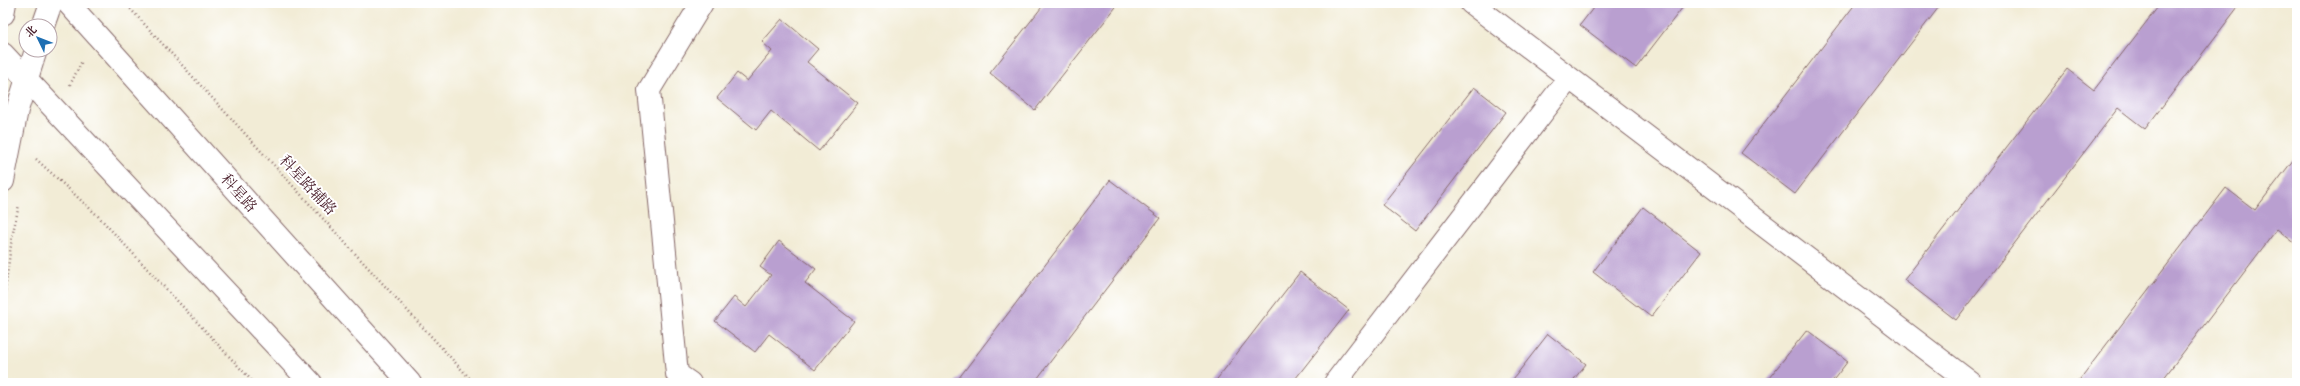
<svg xmlns="http://www.w3.org/2000/svg" width="2300" height="386" viewBox="0 0 2300 386" font-family="'IM FELL Great Primer','Noto Serif SC',serif">
	<rect width="100%" height="100%" fill="#fff"/>
	<filter id="ink" filterUnits="userSpaceOnUse"><feTurbulence type="fractalNoise" baseFrequency=".025" numOctaves="2"/><feDisplacementMap in="SourceGraphic" scale="8" xChannelSelector="R" yChannelSelector="G"/><feConvolveMatrix kernelMatrix="1 2 1 2 8 2 1 2 1" color-interpolation-filters="sRGB"/></filter>
	<filter id="wash" filterUnits="userSpaceOnUse"><feTurbulence type="fractalNoise" baseFrequency=".012" numOctaves="4" result="noise"/><feDisplacementMap in="SourceGraphic" scale="16" xChannelSelector="R" yChannelSelector="G"/><feGaussianBlur stdDeviation="0.9" result="paint"/><feColorMatrix in="noise" values="0 0 0 0 0 0 0 0 0 0 0 0 0 0 0 0 0 1.4 0 .05"/><feComposite in="paint" operator="in"/></filter>
	<g filter="url(#wash)">
		<rect width="100%" height="100%" fill="#f2ecd6"/>
		<g id="blocks">
			<!-- building -->
			<path fill="#b99fd0" d="M1045,3H1119L1035,110L990,73Z
				M1597,3H1686L1636,68L1580,25Z
				M1856,3H1942L1795,194L1741,153Z
				M2161,3H2241L2145,129L2118,108L1956,320L1904,280L2067,69L2094,90Z
				M782,19L818,49L807,62L858,103L819,151L771,111L756,130L717,98L737,73L747,81L772,51L762,42Z
				M1474,87L1506,112L1415,231L1382,205Z
				M2297,155V245L2277,229L2160,383H2077L2226,188L2255,210Z
				M1110,180L1160,218L1034,383H955Z
				M1643,207L1701,252L1651,317L1593,272Z
				M779,241L816,269L805,283L854,321L815,370L769,334L755,352L715,321L734,297L746,307L771,275L760,267Z
				M1300,272L1349,310L1292,383H1214Z
				M1807,330L1848,361L1831,383H1765Z
				M1548,334L1586,364L1571,383H1510Z"/>
		</g>
	</g>
	<g filter="url(#ink)">
		<use href="#blocks" fill-opacity="0" stroke="#856767" stroke-width="1"/>
		<g fill="none" stroke-linecap="round" stroke-linejoin="round">
			<defs>
				<path id="minor" d="M1471,3L1971,383
					M690,383L677,374L649,90L702,3
					M1335,383L1569,78"/>
				<path id="secondary" d="M3,14L5,3
					M43,26L51,3
					M3,181L17,110L36,50"/>
				<path id="primary" d="M68,3L410,383
					M3,54L311,383"/>
			</defs>
			<!-- minor casing -->
			<use href="#minor" stroke="#856767" stroke-width="24"/>
			<!-- secondary casing -->
			<use href="#secondary" stroke="#856767" stroke-width="24"/>
			<!-- primary casing -->
			<use href="#primary" stroke="#856767" stroke-width="24"/>
			<!-- path -->
			<path stroke="#856767" stroke-width="2.5" stroke-dasharray="1 3" stroke-linecap="butt" d="M125,3L474,383
				M70,85L82,61
				M36,159L97,215L254,383
				M3,307L12,237L19,205
				M268,382L269,383"/>
			<!-- minor -->
			<use href="#minor" stroke="#fff" stroke-width="22"/>
			<!-- secondary -->
			<use href="#secondary" stroke="#fff" stroke-width="22"/>
			<!-- primary -->
			<use href="#primary" stroke="#fff" stroke-width="22"/>
		</g>
	</g>
	<g text-anchor="middle" stroke-width="4" stroke-linejoin="round" paint-order="stroke">
		<!-- street labels -->
		<g font-size="15" fill="#4a1f2b" stroke="#fff">
			<text transform="translate(308 185) rotate(47)" y="5">科星路辅路</text>
			<text transform="translate(239 193) rotate(48)" y="5">科星路</text>
		</g>
	</g>
	<!-- margin -->
	<rect width="2300" height="386" fill="none" stroke="#fff" stroke-width="16"/>
	<!-- north arrow -->
	<g transform="translate(38 38) rotate(313)"><circle r="19" fill="#ffffff" stroke="#b7a5aa"/>
	<path d="M0-3L7 15L0 10L-7 15Z" fill="#1f6fb2"/>
	<text y="-6" font-size="11" font-weight="bold" text-anchor="middle" fill="#4a1f2b">北</text>
	</g>
</svg>
